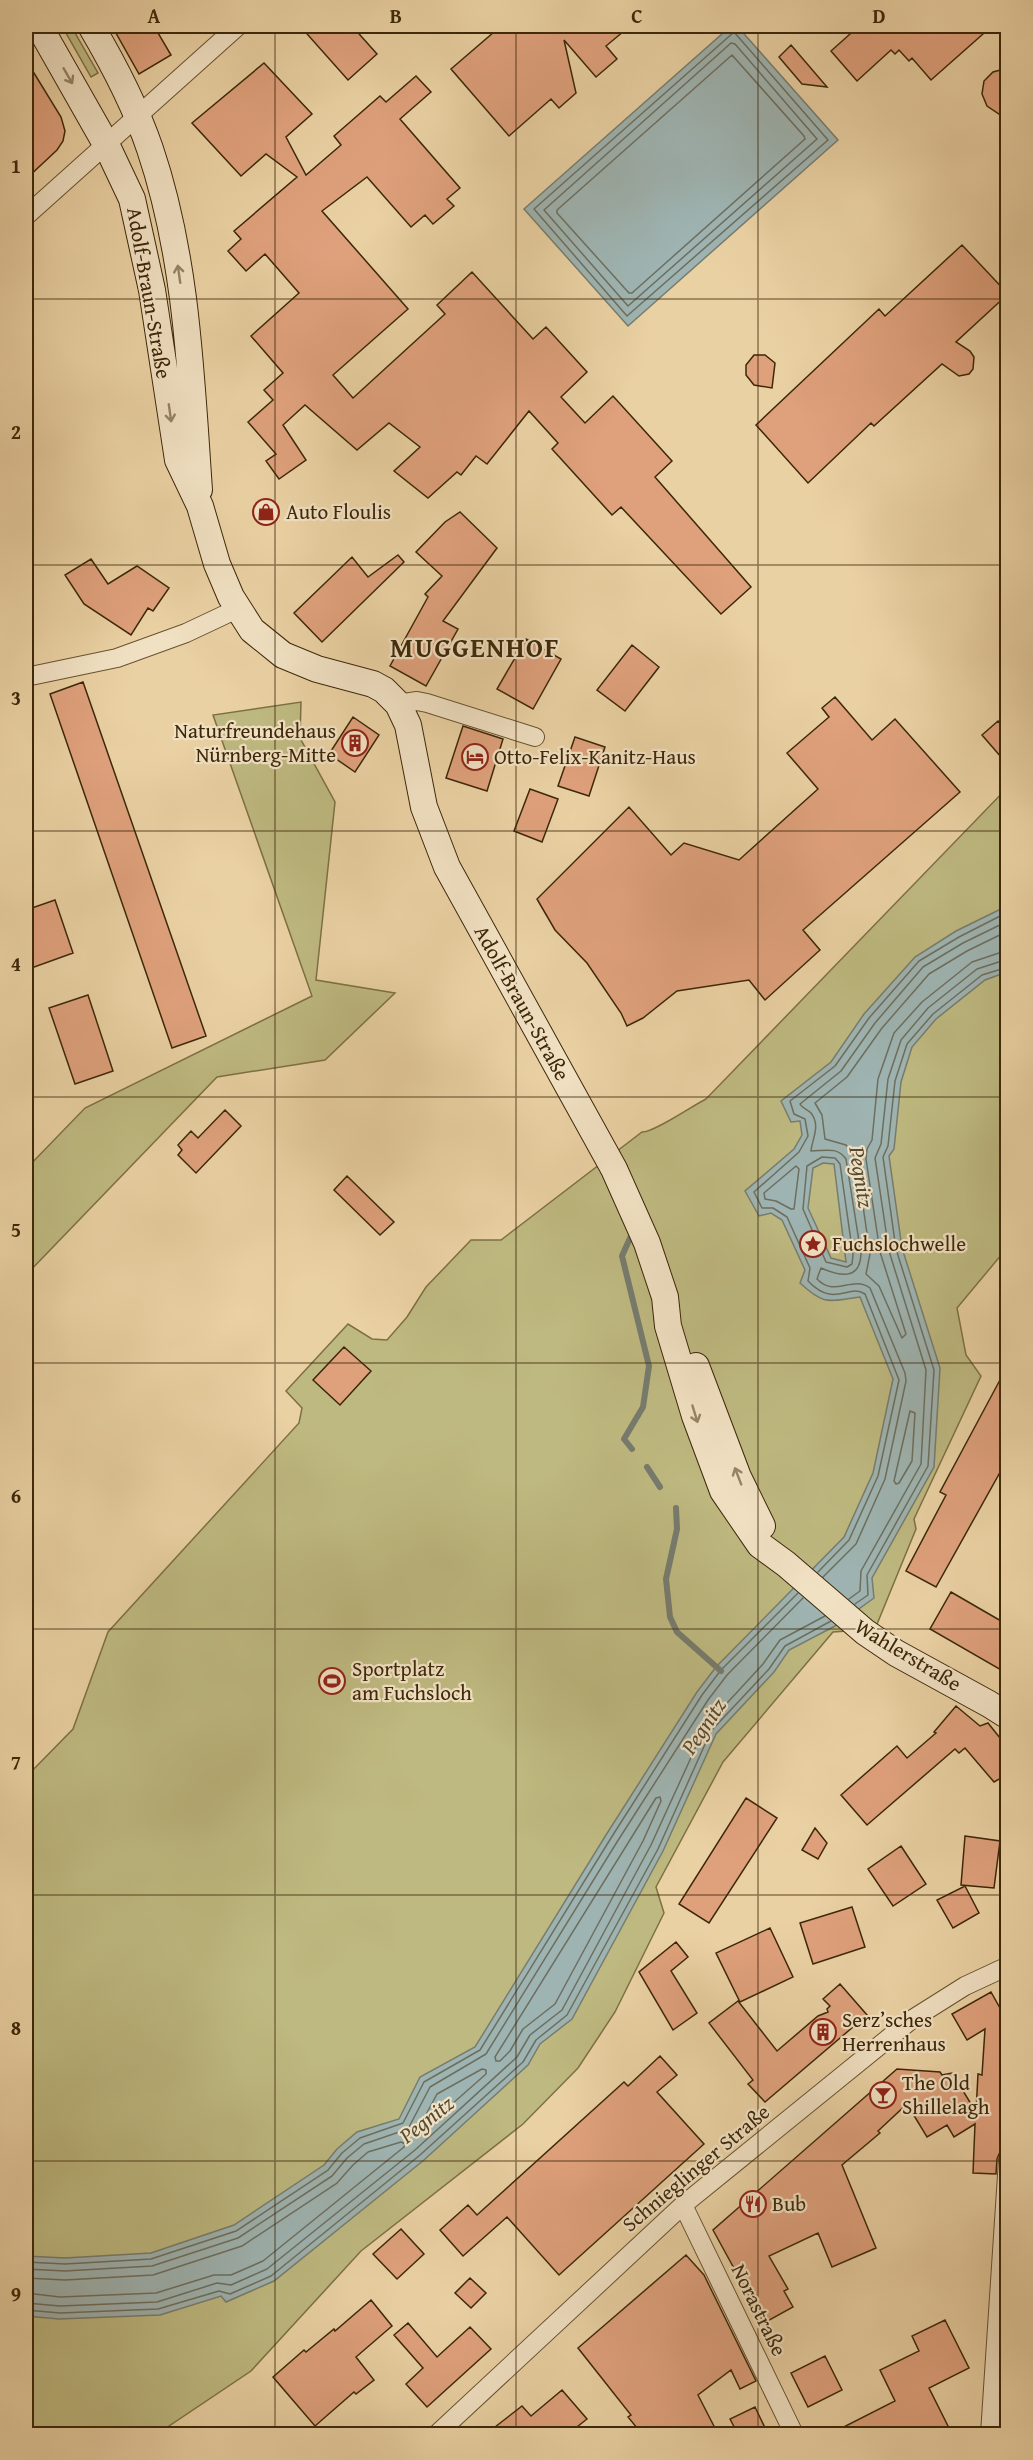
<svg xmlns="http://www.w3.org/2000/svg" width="1033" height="2460" viewBox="0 0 1033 2460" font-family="'Gentium Book Plus',serif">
	<rect width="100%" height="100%" fill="#ead1a3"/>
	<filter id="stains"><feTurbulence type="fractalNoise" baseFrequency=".00333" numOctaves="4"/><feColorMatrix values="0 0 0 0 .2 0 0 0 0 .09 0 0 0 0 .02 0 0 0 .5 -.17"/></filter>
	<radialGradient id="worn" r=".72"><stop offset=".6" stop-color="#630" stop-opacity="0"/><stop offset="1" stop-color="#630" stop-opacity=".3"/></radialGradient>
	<!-- green -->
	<path fill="#beb980" stroke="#7d7044" stroke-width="1.5" d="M62,26H71L98,73L91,77Z
		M301,702L300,738L335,802L316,980L395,993L325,1060L217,1077L26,1275V1169L85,1108L312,996L213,715Z
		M1007,788V1248L957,1308L966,1355L981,1376L914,1519L916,1529L875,1629L833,1632L723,1762L656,1887L664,1913L615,2012L578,2068L523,2124L361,2251L251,2371L157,2434H26V1777L73,1729L108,1632L299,1423L302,1408L286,1391L348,1324L372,1339L387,1340L407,1317L426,1287L471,1240H501L642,1132C653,1133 692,1106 706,1099Z"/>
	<!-- water -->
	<path fill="#9eb4b2" stroke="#777c6e" stroke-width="1.5" fill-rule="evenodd" d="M731,26H737L838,140L628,326L524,209Z
		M1007,906V972L985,980L936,1019L912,1047L901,1082L894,1149L889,1156L902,1248L940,1368L934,1467L872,1578L874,1598L835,1626L789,1650L774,1672L716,1734L663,1851L572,2019L540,2044L528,2065L424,2160L274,2281L226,2302L221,2296L160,2315L59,2319L26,2316V2256L65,2258L151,2253L234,2225L324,2165L337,2149L357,2132L399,2119L420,2077L475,2047L606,1835L697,1692L716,1667L844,1537L873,1473L893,1379L860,1297C828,1301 825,1306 800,1283L805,1270L782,1220L771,1213L759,1216L745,1191L794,1149L802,1135L800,1121L791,1122L781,1101L831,1062L864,1014L915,957L956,931ZM823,1163L834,1164L846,1262L831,1258L808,1208L813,1168Z"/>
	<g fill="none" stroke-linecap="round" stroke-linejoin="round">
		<!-- shore -->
		<path stroke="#6d6e5e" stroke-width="1.5" d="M734,32L828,140L627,316L534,209Z
			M731,43L735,44L817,139L628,306L544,210Z
			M732,55L804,136L805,139L632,293H629L557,213V210Z
			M1008,931L967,951L929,974L882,1028L847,1077L815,1103L822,1115L825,1139L846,1145L856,1158L870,1254L866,1274L879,1286L902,1338L906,1334L880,1252L866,1159L867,1149L872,1140L878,1079L894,1033L922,1002L972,962L1008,950
			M822,1157L835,1158L840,1164L853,1255L852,1264L847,1267L826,1262L803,1209L807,1166Z
			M796,1166L799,1169L794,1209H791L776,1201L765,1199L764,1193Z
			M910,1411L915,1413L912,1461L899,1483L896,1484L894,1481Z
			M818,1572L849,1540L878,1476L899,1380L865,1294C848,1283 835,1309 808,1281L810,1268L787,1217L773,1208H762L754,1192L799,1152L808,1136L805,1119L794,1114L790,1101L835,1066L869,1018L919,961L959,937L1008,912
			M823,1577L856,1544L885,1479L906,1381L905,1373L870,1288C852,1275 835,1298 817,1279L821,1268C839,1276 860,1281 861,1254L846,1159C837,1146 824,1151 811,1151C812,1139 821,1126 811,1113C807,1109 802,1108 800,1104L841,1071L875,1023L923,967L963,943L1008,921
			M849,1599L860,1591L861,1571L921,1464L926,1370L889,1251L875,1158L881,1144L888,1079L901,1040L928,1008L977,969L1008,959
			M855,1604L868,1595L867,1575L928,1466L934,1370L896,1249L883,1157L888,1146L895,1081L907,1044L933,1014L982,975L1008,967
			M660,1797L661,1801L643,1841L555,2004L523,2029L510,2051L500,2061H496L495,2057L656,1798Z
			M482,2069L486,2070V2074L426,2127H422L421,2124L437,2094Z
			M26,2262L65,2264L151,2259L236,2231L328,2170L342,2153L360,2138L403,2123L424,2082L480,2050L611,1838L702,1695L721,1670L798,1593
			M26,2269L65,2271L152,2266L238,2238L332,2176L347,2158L364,2144L408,2129L430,2087L486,2054L617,1842L708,1700L727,1675L803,1598
			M26,2278L65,2280L153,2275L242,2246L337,2183L353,2165L368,2152L401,2142L405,2144L404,2147L263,2261L231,2275H214L156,2293L60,2297L26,2293
			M26,2303L60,2306L157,2302L217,2283L231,2285L267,2269L415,2150L517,2057L530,2035L562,2010L651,1845L705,1727L763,1664L780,1640L825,1616
			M26,2310L60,2313L158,2309L219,2291L230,2294L271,2276L420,2155L523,2062L536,2040L567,2015L658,1849L711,1731L769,1669L785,1646L831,1621"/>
		<!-- stream -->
		<path stroke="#777c6e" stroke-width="6" d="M631,1236L622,1256L649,1366L643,1407L624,1439L632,1449
			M647,1467L660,1487
			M676,1508L677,1529L666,1579L670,1617L677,1632L721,1671"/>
	</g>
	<!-- building -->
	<path fill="#dfa17c" stroke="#3c2709" stroke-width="1.5" d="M112,26H154L171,55L139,74Z
		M300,26H352L377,54L348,80Z
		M501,26L508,33L517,26H630L606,46L617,59L596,77L564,40L576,93L559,108L551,99L509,136L451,69Z
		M859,26H992L931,80L912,58L909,61L899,50L895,54L891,50L857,81L831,51Z
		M791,45L827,87L802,84L779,57Z
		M26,60L61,117L65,131L63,141L57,150L26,179Z
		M264,63L312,114L286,137L306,175L341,145L334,136L380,96L386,102L416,76L431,92L400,119L460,188L447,199L454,206L433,224L425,215L411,227L367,177L322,211L408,309L333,375L353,398L445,314L437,305L472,272L533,339L546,327L587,372L561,397L585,423L613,396L672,461L655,477L751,587L721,614L621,507L612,515L552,449L558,443L529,411L487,464L476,456L461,475L457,472L428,498L394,471L420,447L389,423L357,450L305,405L283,425L306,460L279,479L266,461L276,454L248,422L273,400L264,390L283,373L251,336L299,293L265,254L246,271L228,251L241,239L234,231L297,177L266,154L241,176L192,123Z
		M1008,68V120L987,106L982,94L984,81L993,72Z
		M962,245L1008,294L956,342L970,351L974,357L973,369L969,374L959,376L942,364L874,426L871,423L808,483L756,425L879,309L885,316Z
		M754,355H765L775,363L772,388L754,385L746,375V365Z
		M460,512L497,548L443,621L458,629L426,686L390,666L428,597L425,594L442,576L416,552L445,522Z
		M398,555L404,562L322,642L294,613L352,557L368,577Z
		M91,559L108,584L137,566L169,588L153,611L148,608L131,635L84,604L65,575Z
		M526,639L561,659L533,709L497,689Z
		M632,645L659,667L625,711L597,690Z
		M83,682L206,1036L172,1048L50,694Z
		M835,697L872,740L895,719L960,792L803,930L820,950L765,1000L749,980L677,991L643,1018L627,1026L621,1013L587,963L555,930L537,899L629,807L671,855L684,843L739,860L818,789L787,753L829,717L822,708Z
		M353,717L379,735L355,772L329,754Z
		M998,721L1008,732V765L982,735Z
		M463,726L503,739L487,791L446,778Z
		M575,737L605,747L589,796L558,786Z
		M530,789L558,799L542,842L514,831Z
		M55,900L73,953L26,970V910Z
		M88,995L113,1071L75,1084L49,1008Z
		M225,1110L241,1126L196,1173L178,1155L182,1150L178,1145L191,1131L198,1138Z
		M347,1176L394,1222L380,1235L334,1190Z
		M344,1347L371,1371L340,1405L313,1380Z
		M1008,1365V1458L936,1587L906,1571L946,1495L940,1492Z
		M951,1592L1008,1625V1674L930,1629Z
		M956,1706L980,1726L988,1723L1008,1748V1774L994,1782L965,1748L959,1753L955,1749L867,1825L841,1795L897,1746L907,1758L936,1733L934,1732Z
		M746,1798L777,1818L709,1923L679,1904Z
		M815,1828L827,1843L818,1859L802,1850Z
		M965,1836L1000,1841L994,1888L961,1885Z
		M901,1846L926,1884L893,1906L868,1869Z
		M965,1886L979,1913L953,1928L937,1900Z
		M852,1907L865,1947L813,1964L800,1923Z
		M770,1928L793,1977L740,2002L716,1953Z
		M676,1942L688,1957L671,1971L697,2013L673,2030L639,1972Z
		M840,1984L867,2015L765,2102L748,2084L753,2080L709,2023L738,2001L777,2051L818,2016L828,2012L827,2009L830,2006L823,1999Z
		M991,1992L1005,2017L1000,2152L997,2159L996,2174L973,2173L975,2124L954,2137L947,2125L927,2137L907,2104L878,2131L880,2133L842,2165L876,2248L832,2267L818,2233L769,2256L788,2289L784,2291L793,2307L764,2323L713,2230L897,2069L940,2072L942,2075L952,2073L976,2112L978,2074L982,2075L985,2029L967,2040L952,2014Z
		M660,2056L677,2075L657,2092L704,2144L559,2275L507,2217L463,2256L440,2230L468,2205L477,2215L624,2082L628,2086Z
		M401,2229L424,2254L397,2279L373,2254Z
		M686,2255L704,2275L756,2381L740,2389L731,2370L698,2395L718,2434H642L628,2417L631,2415L578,2348Z
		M470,2278L486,2293L471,2308L455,2293Z
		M371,2300L392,2326L356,2357L374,2380L356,2394L354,2392L315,2426L273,2377L304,2350L306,2352L334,2329L335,2331Z
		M945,2320L969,2368L929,2388L952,2434H830L895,2401L880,2370L919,2351L912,2336Z
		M408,2323L437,2357L470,2327L491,2349L427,2407L406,2384L423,2368L394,2335Z
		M825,2356L842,2390L808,2407L791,2373Z
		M562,2390L587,2419L568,2434H486L522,2406L531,2416Z
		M755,2407L768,2434H738L730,2419Z"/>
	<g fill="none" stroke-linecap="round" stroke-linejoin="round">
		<defs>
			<path id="minor" d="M26,216L238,26
				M26,677L117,658L186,633L237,609
				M398,704L417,701L427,703L535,737
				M683,2205L794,2434
				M437,2434L683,2205L911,2020L965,1986L1008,1966
				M990,2434L1008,2160"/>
			<path id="secondary" d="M39,26L106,144L132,199L152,290L178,460L200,506L217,564L231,597L252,630L283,655L317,669L373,684L384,690L398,704L408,725L424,807L447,867L614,1169L647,1243L665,1297L668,1326L695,1416L723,1491L760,1545L786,1564L865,1632L896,1653L989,1704L1008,1716
				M91,26C114,65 135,105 150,149C187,258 191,376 199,490
				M696,1366L738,1477L762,1526"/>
		</defs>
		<!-- minor casing -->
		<use href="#minor" stroke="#685230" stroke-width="20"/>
		<!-- secondary casing -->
		<use href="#secondary" stroke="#3c2709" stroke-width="28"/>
		<!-- minor -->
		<use href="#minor" stroke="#f1e1c3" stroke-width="18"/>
		<!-- secondary -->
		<use href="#secondary" stroke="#f1e1c3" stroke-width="26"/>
	</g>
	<!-- one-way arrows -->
	<defs><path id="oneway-shaft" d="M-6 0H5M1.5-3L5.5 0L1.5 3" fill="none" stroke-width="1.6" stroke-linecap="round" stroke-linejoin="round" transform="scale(1.5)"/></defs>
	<g stroke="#968466">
		<use href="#oneway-shaft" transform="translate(68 76) rotate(60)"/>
		<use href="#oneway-shaft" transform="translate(179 274) rotate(-98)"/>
		<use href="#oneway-shaft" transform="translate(170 413) rotate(82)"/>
		<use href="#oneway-shaft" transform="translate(695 1414) rotate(73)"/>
		<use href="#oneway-shaft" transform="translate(738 1476) rotate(-111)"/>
	</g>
	<!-- grid -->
	<path fill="none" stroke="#3c2709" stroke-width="1.5" stroke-opacity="0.55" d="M275,26V2434M516,26V2434M758,26V2434M26,299H1008M26,565H1008M26,831H1008M26,1097H1008M26,1363H1008M26,1629H1008M26,1895H1008M26,2161H1008"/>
	<!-- icons -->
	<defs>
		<symbol id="shop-ring" viewBox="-11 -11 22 22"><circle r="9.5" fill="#f1e1c3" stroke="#8f2418" stroke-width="1.5"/><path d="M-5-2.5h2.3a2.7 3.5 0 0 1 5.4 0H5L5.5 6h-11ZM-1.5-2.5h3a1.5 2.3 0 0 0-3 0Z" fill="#8f2418"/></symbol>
		<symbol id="building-ring" viewBox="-11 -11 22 22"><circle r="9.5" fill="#f1e1c3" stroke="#8f2418" stroke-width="1.5"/><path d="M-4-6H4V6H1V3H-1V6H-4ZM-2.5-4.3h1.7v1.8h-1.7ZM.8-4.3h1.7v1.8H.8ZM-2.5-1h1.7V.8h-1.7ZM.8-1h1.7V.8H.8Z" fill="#8f2418"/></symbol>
		<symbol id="hotel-ring" viewBox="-11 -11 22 22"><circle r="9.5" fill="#f1e1c3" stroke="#8f2418" stroke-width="1.5"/><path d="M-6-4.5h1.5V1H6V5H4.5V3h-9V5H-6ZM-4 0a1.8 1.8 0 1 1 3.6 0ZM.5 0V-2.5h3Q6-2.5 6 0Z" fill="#8f2418"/></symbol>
		<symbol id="sight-ring" viewBox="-11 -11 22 22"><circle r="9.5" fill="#f1e1c3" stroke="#8f2418" stroke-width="1.5"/><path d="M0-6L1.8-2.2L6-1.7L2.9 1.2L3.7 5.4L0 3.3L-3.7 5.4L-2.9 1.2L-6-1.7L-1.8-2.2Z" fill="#8f2418"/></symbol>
		<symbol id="stadium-ring" viewBox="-11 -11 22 22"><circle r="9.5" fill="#f1e1c3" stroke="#8f2418" stroke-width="1.5"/><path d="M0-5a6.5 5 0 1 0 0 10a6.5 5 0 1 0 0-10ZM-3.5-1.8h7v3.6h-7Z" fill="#8f2418"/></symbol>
		<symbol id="bar-ring" viewBox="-11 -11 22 22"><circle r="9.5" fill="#f1e1c3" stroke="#8f2418" stroke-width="1.5"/><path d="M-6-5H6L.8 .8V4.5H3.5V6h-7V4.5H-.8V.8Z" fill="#8f2418"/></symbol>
		<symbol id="restaurant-ring" viewBox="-11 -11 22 22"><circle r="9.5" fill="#f1e1c3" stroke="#8f2418" stroke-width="1.5"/><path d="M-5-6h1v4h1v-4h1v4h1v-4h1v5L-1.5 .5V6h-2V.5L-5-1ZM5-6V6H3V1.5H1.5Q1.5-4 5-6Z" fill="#8f2418"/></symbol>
	</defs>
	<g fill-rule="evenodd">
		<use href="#shop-ring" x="251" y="497" width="30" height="30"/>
		<use href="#building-ring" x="340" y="728" width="30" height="30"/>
		<use href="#hotel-ring" x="460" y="742" width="30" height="30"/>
		<use href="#sight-ring" x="798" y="1229" width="30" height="30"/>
		<use href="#stadium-ring" x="317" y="1666" width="30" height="30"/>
		<use href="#building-ring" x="808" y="2017" width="30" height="30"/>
		<use href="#bar-ring" x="868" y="2080" width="30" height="30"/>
		<use href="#restaurant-ring" x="738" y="2189" width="30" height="30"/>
	</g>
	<g text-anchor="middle" stroke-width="4.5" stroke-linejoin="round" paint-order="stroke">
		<!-- street labels -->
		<g font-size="21" fill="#3c2709" stroke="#f1e1c3">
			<text transform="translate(149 293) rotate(80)" y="7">Adolf-Braun-Straße</text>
			<text transform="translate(522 1003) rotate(61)" y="7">Adolf-Braun-Straße</text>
			<text transform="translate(908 1655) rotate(31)" y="7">Wahlerstraße</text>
			<text transform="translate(696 2168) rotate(-40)" y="7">Schnieglinger Straße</text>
			<text transform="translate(759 2310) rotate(64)" y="7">Norastraße</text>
		</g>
		<!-- poi labels -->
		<g font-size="21" fill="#3c2709" stroke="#f1e1c3" text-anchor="start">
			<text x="286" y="519">Auto Floulis</text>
			<text x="336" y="738" text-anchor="end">Naturfreundehaus<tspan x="336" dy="24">Nürnberg-Mitte</tspan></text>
			<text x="494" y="764">Otto-Felix-Kanitz-Haus</text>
			<text x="832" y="1251">Fuchslochwelle</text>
			<text x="352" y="1676">Sportplatz<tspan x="352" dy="24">am Fuchsloch</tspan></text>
			<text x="842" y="2027">Serz’sches<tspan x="842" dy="24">Herrenhaus</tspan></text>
			<text x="902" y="2090">The Old<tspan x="902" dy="24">Shillelagh</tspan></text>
			<text x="772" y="2211">Bub</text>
		</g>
		<!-- water labels -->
		<g font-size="22" font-style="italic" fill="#544a33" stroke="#f1e1c3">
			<text transform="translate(862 1177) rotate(81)" y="8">Pegnitz</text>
			<text transform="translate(703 1726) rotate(-56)" y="8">Pegnitz</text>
			<text transform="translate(426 2119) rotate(-38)" y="8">Pegnitz</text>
		</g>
		<!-- district labels -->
		<g font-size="27" font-weight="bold" letter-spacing="1.5" fill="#3c2709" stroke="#f1e1c3">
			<text x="475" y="657">MUGGENHOF</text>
		</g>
	</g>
	<!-- margin -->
	<rect width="1033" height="2460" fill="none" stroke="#ead1a3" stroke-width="66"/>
	<rect x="33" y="33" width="967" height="2394" fill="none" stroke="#3c2709" stroke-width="2"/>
	<g font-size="20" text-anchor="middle" font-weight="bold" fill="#3c2709">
		<text x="154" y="23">A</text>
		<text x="396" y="23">B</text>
		<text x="637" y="23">C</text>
		<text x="879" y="23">D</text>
		<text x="16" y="173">1</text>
		<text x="16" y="439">2</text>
		<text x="16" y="705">3</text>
		<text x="16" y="971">4</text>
		<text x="16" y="1237">5</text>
		<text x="16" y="1503">6</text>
		<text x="16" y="1769">7</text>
		<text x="16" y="2035">8</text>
		<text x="16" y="2301">9</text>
	</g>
	<rect width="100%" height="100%" filter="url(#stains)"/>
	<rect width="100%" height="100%" fill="url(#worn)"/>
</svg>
